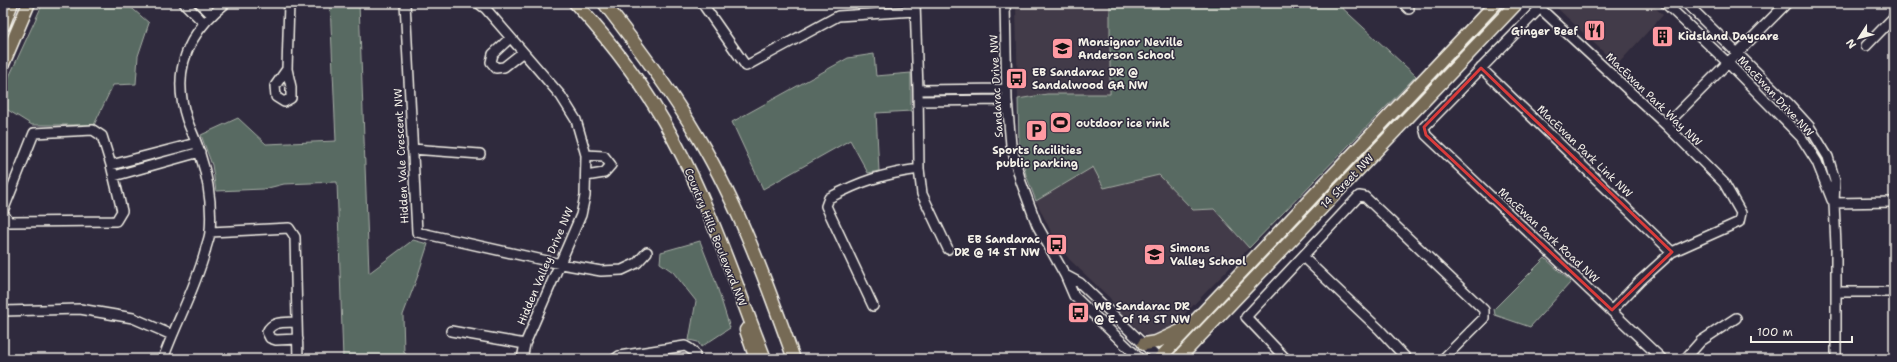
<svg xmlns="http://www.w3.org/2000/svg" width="1897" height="362" viewBox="0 0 1897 362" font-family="'Shantell Sans',sans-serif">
	<rect width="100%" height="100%" fill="#2f2a3d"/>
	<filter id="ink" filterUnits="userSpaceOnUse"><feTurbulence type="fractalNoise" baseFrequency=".025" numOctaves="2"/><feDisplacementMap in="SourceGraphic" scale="8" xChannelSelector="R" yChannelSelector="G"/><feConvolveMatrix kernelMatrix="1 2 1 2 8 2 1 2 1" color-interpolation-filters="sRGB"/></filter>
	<g filter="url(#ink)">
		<!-- built -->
		<path fill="#433b48" d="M1016,3H1110V94H1047L1018,99Z
			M1552,3H1650L1663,15L1617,65Z
			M1093,166L1104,188L1159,175L1193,210L1213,209L1249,248L1167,332L1158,337L1146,336L1117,310L1110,298L1070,260L1057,244L1036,201Z"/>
		<!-- green -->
		<path fill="#586a62" stroke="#a6aea5" d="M43,3H126L149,23L138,56L136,84L113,85L94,125H32L3,107V90Z
			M330,3H359L369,273L413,240L428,244L417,278L403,315L404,352L411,359H343L337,182L284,184L264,189L216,191L212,165L201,135L238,118L266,144L336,141Z
			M1110,3H1337L1416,76L1249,248L1214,209L1193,210L1159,175L1104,188L1093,167L1036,201L1026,175L1019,144L1018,99L1047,94H1110Z
			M874,54L876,76L911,73V111L876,113L879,171L868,173L850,140L763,189L732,122L848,58Z
			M700,241L715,280L730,328L701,347L698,342L689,340L696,301L673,272L660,263L661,252Z
			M1545,258L1571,282L1530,327L1495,315L1494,309Z"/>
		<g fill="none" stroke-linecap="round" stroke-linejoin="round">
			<defs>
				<path id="minor" d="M184,3L204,23
					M200,3L212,15
					M405,3L417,232L561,264L601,271L622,270L637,263L647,252
					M478,3L486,9L561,96L576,120L586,155L585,196L581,215L525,344L522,359
					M702,3L746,66L838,16L915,11
					M915,3L918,90L919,169L922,194L948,249
					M1005,3L1007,100L1011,145L1021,182L1037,225L1065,275L1074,296L1140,359
					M1403,3L1409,9
					M1665,3L1728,63L1801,137L1817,162L1832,200
					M1686,3L1789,104L1809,126L1828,157L1835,181L1834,203L1836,246V359
					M510,38L493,54L491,62L496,68L504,67L523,52
					M1866,46L1894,17
					M1481,68L1672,252
					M287,69L275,86L276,97L284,102L291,98V87L287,69L289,3
					M918,90L1006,89
					M919,101L1007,100
					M1666,125L1787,3
					M412,149L480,154
					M586,155L604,156L611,165L604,173L586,176
					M111,165L196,143
					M114,176L200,152
					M1834,203L1894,202
					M3,211L34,133L93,130L102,136L111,165L122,211L116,221L9,222L3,213
					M210,232L289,228L295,237L298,359
					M1303,257L1379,329L1407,359
					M1065,275L1080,283L1159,359
					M1836,292H1894
					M873,306L826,206L829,198C861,181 883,174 919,169
					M1612,310L1640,281L1672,252L1739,222L1741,213L1724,183L1666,125L1542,10H1538L1424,127L1426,135L1662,359
					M3,311L80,309L133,318L172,335
					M297,322C286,323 272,320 267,332L270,338L276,340L298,339
					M451,331L525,344
					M163,359C176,323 195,289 205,252C206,245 210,238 210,231C212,206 208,178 200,154C197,142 191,131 187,120C171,72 187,33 226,3
					M615,359L619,356L685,346C691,349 696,352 695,359
					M1286,359L1246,317L1359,196L1365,197L1484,310V318L1443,359
					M1685,359L1701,341L1736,318"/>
				<path id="major" d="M575,3C612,43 647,89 673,138C711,208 736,285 765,359
					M604,3C638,47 671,91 699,139C740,208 767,284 794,359
					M3,26L12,3
					M3,64L29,3
					M746,330L756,359
					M1144,344L1156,342L1182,330
					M1159,359L1496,3
					M1178,359L1517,3"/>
			</defs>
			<!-- minor casing -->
			<use href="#minor" stroke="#f4f1e8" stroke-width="12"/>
			<!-- major casing -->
			<use href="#major" stroke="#f4f1e8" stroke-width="15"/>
			<!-- minor -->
			<use href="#minor" stroke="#2f2a3d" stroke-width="9"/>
			<!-- major -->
			<use href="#major" stroke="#766a55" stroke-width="12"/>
		</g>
	</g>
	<!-- marked area -->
	<path fill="none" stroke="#d93c3b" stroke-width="3" stroke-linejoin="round" d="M1481,68L1672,252L1612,310L1426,135L1424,127Z"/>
	<!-- icons -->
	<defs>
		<symbol id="restaurant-square" viewBox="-11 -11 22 22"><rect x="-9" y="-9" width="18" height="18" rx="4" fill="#ff9aa2" stroke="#2f2a3d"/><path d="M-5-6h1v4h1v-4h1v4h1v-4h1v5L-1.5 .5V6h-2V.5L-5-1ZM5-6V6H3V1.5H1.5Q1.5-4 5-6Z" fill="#111"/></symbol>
		<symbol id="building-square" viewBox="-11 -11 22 22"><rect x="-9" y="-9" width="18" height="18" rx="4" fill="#ff9aa2" stroke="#2f2a3d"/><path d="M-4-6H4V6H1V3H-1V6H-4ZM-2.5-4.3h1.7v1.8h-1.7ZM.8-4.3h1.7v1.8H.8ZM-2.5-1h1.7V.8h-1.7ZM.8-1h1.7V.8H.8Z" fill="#111"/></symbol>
		<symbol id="school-square" viewBox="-11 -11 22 22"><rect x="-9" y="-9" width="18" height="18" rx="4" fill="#ff9aa2" stroke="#2f2a3d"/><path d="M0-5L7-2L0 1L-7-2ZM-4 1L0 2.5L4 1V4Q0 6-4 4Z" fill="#111"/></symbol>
		<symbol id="bus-square" viewBox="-11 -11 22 22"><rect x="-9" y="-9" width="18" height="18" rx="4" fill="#ff9aa2" stroke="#2f2a3d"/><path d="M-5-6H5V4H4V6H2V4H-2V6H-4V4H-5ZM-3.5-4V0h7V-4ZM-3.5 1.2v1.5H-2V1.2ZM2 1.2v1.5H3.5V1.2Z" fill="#111"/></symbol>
		<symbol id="stadium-square" viewBox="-11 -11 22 22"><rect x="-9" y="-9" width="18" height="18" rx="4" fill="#ff9aa2" stroke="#2f2a3d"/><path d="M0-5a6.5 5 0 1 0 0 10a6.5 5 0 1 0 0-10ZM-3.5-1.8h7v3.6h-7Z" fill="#111"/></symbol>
		<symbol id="parking-square" viewBox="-11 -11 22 22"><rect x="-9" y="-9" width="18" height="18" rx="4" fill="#ff9aa2" stroke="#2f2a3d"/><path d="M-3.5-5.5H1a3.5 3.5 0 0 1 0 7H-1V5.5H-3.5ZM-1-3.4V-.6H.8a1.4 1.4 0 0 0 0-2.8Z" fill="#111"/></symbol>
	</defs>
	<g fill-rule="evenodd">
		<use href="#restaurant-square" x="1582" y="18" width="25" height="25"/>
		<use href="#building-square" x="1650" y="24" width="25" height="25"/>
		<use href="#school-square" x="1050" y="36" width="25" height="25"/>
		<use href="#bus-square" x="1004" y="66" width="25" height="25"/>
		<use href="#stadium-square" x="1048" y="110" width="25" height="25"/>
		<use href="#parking-square" x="1024" y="118" width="25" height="25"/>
		<use href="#bus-square" x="1044" y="232" width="25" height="25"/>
		<use href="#school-square" x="1142" y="242" width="25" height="25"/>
		<use href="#bus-square" x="1066" y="300" width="25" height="25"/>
	</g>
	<g text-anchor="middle" stroke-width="3" stroke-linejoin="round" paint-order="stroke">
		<!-- poi labels -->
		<g font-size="11" font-weight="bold" fill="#f4f1e8" stroke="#2f2a3d" text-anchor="start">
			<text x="1578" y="35" text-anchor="end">Ginger Beef</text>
			<text x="1678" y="40">Kidsland Daycare</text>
			<text x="1078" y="46">Monsignor Neville<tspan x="1078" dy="13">Anderson School</tspan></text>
			<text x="1032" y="76">EB Sandarac DR @<tspan x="1032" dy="13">Sandalwood GA NW</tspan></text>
			<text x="1076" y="127">outdoor ice rink</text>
			<text x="1037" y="154" text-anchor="middle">Sports facilities<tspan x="1037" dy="13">public parking</tspan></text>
			<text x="1040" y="243" text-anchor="end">EB Sandarac<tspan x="1040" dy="13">DR @ 14 ST NW</tspan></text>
			<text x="1170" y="252">Simons<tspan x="1170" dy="13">Valley School</tspan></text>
			<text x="1094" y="310">WB Sandarac DR<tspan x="1094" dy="13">@ E. of 14 ST NW</tspan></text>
		</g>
		<!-- street labels -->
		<g font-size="11" fill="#f4f1e8" stroke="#2f2a3d">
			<text transform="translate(996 86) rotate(-93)" y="4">Sandarac Drive NW</text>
			<text transform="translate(1776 96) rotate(47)" y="4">MacEwan Drive NW</text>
			<text transform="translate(1654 99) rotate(44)" y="4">MacEwan Park Way NW</text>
			<text transform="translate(1585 151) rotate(44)" y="4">MacEwan Park Link NW</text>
			<text transform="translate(401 156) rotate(-93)" y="4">Hidden Vale Crescent NW</text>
			<text transform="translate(1347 181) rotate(-46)" y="4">14 Street NW</text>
			<text transform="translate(1549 235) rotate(43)" y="4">MacEwan Park Road NW</text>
			<text transform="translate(716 237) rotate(68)" y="4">Country Hills Boulevard NW</text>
			<text transform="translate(545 266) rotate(-67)" y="4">Hidden Valley Drive NW</text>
		</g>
	</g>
	<!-- margin -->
	<rect width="1897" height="362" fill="none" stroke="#2f2a3d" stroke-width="16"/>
	<rect x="8" y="8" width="1881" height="346" fill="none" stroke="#f4f1e8" stroke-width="1.5" filter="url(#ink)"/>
	<!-- north arrow -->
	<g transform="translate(1859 38) rotate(234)" stroke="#2f2a3d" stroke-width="3" paint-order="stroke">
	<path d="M0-3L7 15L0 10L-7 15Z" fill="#f4f1e8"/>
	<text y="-6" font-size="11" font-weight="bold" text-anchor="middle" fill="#f4f1e8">N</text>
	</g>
	<!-- scale -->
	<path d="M1751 336v6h101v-6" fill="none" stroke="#f4f1e8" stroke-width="2"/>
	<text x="1757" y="336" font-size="12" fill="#f4f1e8" stroke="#2f2a3d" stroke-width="3" paint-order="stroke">100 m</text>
</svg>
